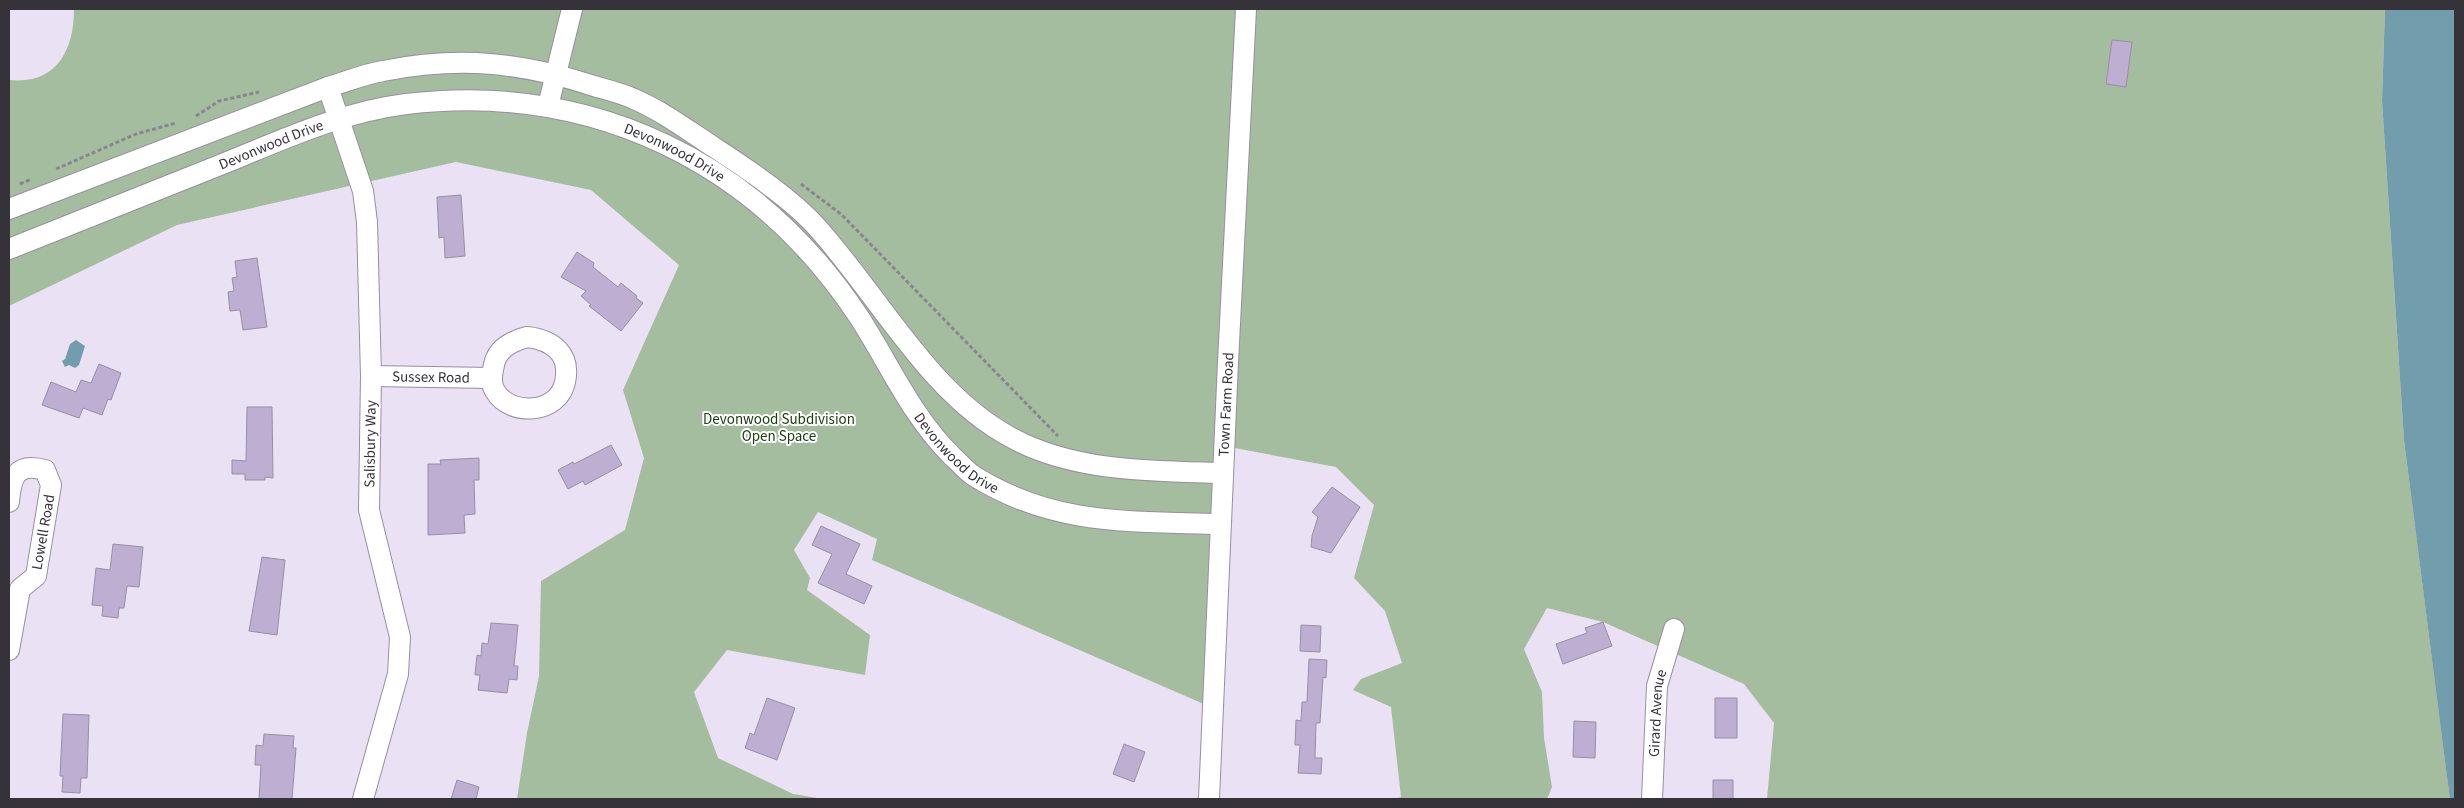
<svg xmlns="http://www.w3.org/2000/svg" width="2464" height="808" viewBox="0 0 2464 808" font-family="'Source Sans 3',sans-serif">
	<rect width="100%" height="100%" fill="#eae1f4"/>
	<!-- green -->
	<path fill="#a5bd9f" d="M74,9H2385L2382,101L2404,440L2450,799H1767L1774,723L1744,684L1603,622L1547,608L1524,649L1542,692L1544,738L1552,787L1547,799H1394L1401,797L1391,707L1353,690L1361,679L1402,663L1385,611L1354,578L1374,505L1336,467L1224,446L1213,708L872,560L877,539L818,512L794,550L810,578L807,590L870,635L865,675L727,650L694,692L718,758L793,794L823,799H517L527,733L539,676L541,581L625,530L644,458L623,390L679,265L591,190L456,162L177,225L9,306V80C56,85 74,51 74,9Z"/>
	<!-- water -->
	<path fill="#719dac" d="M2385,9H2455V799H2450L2447,777L2404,440L2382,101Z
		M76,340L85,346L79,365L75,368L69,365L65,367L62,361L65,359L70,344Z"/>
	<!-- building -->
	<path fill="#bdaed2" stroke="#9790a2" d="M2112,40L2132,42L2126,87L2106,84Z
		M461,195L465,256L445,258L444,237L439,238L437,197Z
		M577,252L594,263L593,267L618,287L621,283L637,296L636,298L643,303L621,331L589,306L591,305L581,296L586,291L561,277Z
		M257,258L267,327L243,330L240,310L230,311L228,292L234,291L232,278L237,277L235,261Z
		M99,364L121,373L111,400L108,399L102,415L83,408L79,418L42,405L51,382L76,392L81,380L91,383Z
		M247,407H272L273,478L265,477V480H245V474H232V460L246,461Z
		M611,445L622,465L585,485L583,481L568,489L558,470L573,462L574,464Z
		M479,458V480H474L475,514L464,515L465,533L428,535V464H441L440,460Z
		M1332,487L1360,507L1331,553L1311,547L1312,536L1318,517L1312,512Z
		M821,526L860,544L846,574L872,586L864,604L818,583L832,554L812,545Z
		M113,544L143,547L139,587L127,586L124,608H119L118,618L102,616L103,606L92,605L96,568L110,570Z
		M262,557L285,560L277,635L249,631Z
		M1603,622L1612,646L1563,664L1556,644L1587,633L1585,628Z
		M491,623L518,625L514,666H518L517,680L509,679L507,693L478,690L480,675H475L477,655L481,656L482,643L488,644Z
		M1301,625L1321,626L1320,652L1300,651Z
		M1309,659L1327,660L1326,678L1323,677L1320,723H1316L1315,758H1322L1321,774L1298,773L1300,745H1295L1296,720L1301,721L1302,702H1307Z
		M767,698L795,708L777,760L745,748L750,733L754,735Z
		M1715,698H1737V738H1715Z
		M63,714L89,715L87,778H81L80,793L62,792L63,776H60Z
		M1574,721L1596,722L1595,758L1573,757Z
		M264,734L294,736L293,748H296L292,799H259L261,765H255L256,745L263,746Z
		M1124,744L1145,752L1134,782L1113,774Z
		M457,780L479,787L476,799H451Z
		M1713,780H1733V799H1713Z"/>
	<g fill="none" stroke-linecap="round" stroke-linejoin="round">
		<defs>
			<g id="minor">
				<path d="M328,87L363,191L367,222L371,376L369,510L400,637L398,674L363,799"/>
				<path d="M548,106L572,9"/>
				<path d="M9,209L328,87C346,82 364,74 383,71C459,56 521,62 594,86C607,90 621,93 634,99C662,111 689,131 715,148C746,168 789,197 814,224C877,292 928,394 1012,438C1075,472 1152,471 1222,473"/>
				<path id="s1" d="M9,249C81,220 153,192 225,163C284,139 342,112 406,104C592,82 756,161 859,317C890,365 912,417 953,457C960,463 966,471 974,476C1054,526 1129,521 1220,524"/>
				<path d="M527,337C553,340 571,354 565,382C559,413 511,418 495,391C490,383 492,373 494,365C497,348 512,341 527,337Z"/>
				<path id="s2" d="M371,376L492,378"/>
				<path d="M9,502C11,477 16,462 45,470L51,485L36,576L20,589L9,650"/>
				<path id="s3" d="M1209,799C1219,536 1232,272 1246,9"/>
				<path id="s4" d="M1652,799L1657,686L1674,629"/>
			</g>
		</defs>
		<!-- minor casing -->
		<use href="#minor" stroke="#978fa0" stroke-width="22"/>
		<!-- path -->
		<path stroke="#8a8491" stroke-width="3" stroke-dasharray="4 2.5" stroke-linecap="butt" d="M196,116L219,101L259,92
			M56,169L136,134L176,123
			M20,184L32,179
			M801,184L841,214L1058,436"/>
		<!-- minor -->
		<use href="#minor" stroke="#fff" stroke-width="20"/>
	</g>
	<g text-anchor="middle" stroke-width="4" stroke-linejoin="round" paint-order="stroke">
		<!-- street labels -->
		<g font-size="15" fill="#36323a" stroke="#fff">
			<text dy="5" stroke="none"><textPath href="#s1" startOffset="282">Devonwood Drive</textPath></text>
			<text dy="5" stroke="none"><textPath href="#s1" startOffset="701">Devonwood Drive</textPath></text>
			<text dy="5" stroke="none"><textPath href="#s2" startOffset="60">Sussex Road</textPath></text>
			<text dy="5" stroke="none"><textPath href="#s3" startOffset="395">Town Farm Road</textPath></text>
			<text transform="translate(370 444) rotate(-89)" y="5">Salisbury Way</text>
			<text dy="5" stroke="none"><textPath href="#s1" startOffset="1121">Devonwood Drive</textPath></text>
			<text transform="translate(43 532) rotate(-80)" y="5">Lowell Road</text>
			<text dy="5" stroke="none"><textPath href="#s4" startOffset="86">Girard Avenue</textPath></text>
		</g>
		<!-- park labels -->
		<g font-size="15" fill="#193b0e" stroke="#fff">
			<text x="779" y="424">Devonwood Subdivision<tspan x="779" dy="17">Open Space</tspan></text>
		</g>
	</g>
	<!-- border -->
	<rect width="2464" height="808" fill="none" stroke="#36323a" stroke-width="20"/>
</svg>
